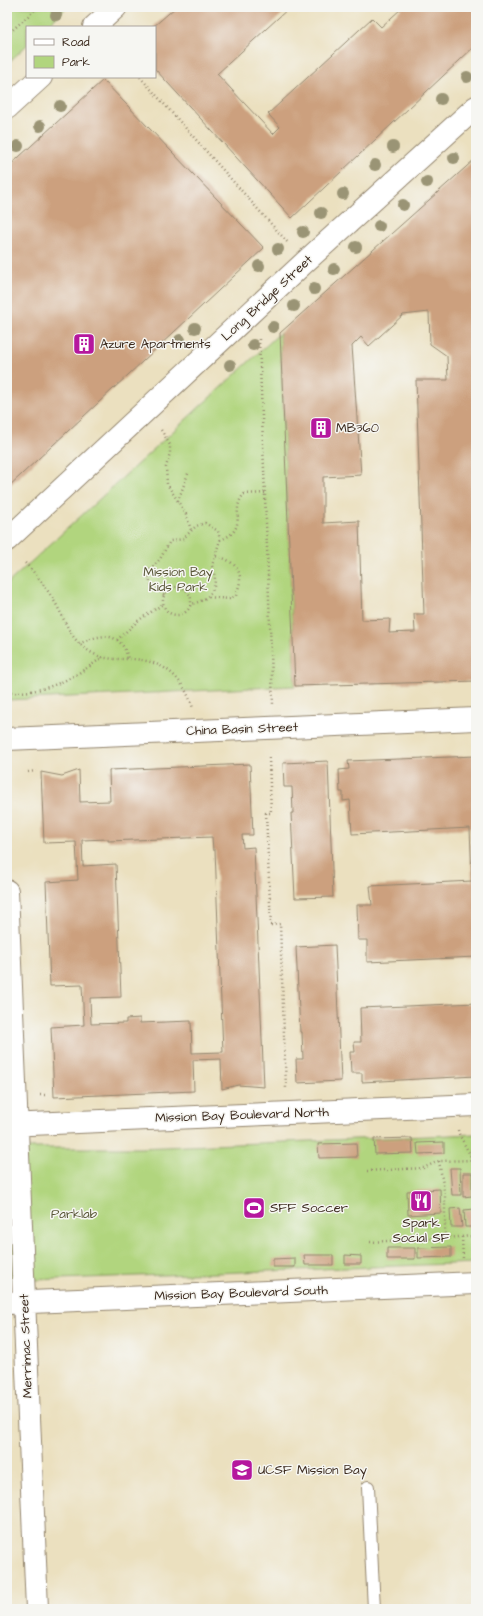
<svg xmlns="http://www.w3.org/2000/svg" width="483" height="1616" font-family="'Architects Daughter',sans-serif">
<rect width="100%" height="100%" fill="#f6f6f2"/>
<filter id="ink" filterUnits="userSpaceOnUse"><feTurbulence type="fractalNoise" baseFrequency=".025" numOctaves="2"/><feDisplacementMap in="SourceGraphic" scale="8" xChannelSelector="R" yChannelSelector="G"/><feConvolveMatrix kernelMatrix="1 2 1 2 8 2 1 2 1" color-interpolation-filters="sRGB"/></filter>
<filter id="wash" filterUnits="userSpaceOnUse"><feTurbulence type="fractalNoise" baseFrequency=".012" numOctaves="4" result="noise"/><feDisplacementMap in="SourceGraphic" scale="16" xChannelSelector="R" yChannelSelector="G"/><feGaussianBlur stdDeviation="0.9" result="paint"/><feColorMatrix in="noise" values="0 0 0 0 0 0 0 0 0 0 0 0 0 0 0 0 0 1.4 0 .05"/><feComposite in="paint" operator="in"/></filter>
<g filter="url(#wash)">
<rect width="100%" height="100%" fill="#ebe0bf"/>
<!-- green -->
<path fill="#b1d57e" stroke="#76804e" d="M7 7H67L46 27H27V45L7 64Z
M280 333 295 686 7 700V584Z
M476 1134V1263L7 1281V1148H140Z"/>
<g id="blocks">
<!-- building -->
<path fill="#cca07e" fill-rule="evenodd" d="M176 7H290L217 74 273 134 280 127 268 114 372 18 381 27 401 9 400 7H476V45L292 218 155 69V27H153Z
M103 80 264 248 7 488V168Z
M475 159H476V681L295 686 280 333ZM429 312 430 344 447 356 448 380H416L424 614H414L415 632 389 633 390 619 362 620 359 521 323 523V477L361 475 352 346 361 337 369 346 403 315Z
M476 756V957L367 962V940H358L357 905H372L370 886 472 881 470 828 352 834 350 800 343 801V792H340L339 770 349 769 348 761Z
M328 761 333 897 295 898 291 813H293L292 787H284L283 763Z
M250 764 253 835H242L243 848 254 847 264 1087 238 1085 222 1089 221 1059 193 1060 194 1091 54 1097 51 1027 84 1025 82 985 50 986 46 882 78 880 76 842 44 843 41 772 62 776 79 770 80 802 110 801 109 770ZM212 837 213 850H215L223 1052 192 1053 191 1021 140 1023V1018L126 1019V1023L91 1024 90 998 121 997 116 864 83 866 82 840 108 839V841Z
M335 945 341 1081 297 1083 296 1059H303L302 1032H300L296 947Z
M476 1003V1076L362 1082V1073H351L350 1052H355L354 1042H361L360 1008Z
M412 1138 413 1153 375 1154 374 1139Z
M444 1142V1153L418 1154 417 1143Z
M356 1143 357 1157 319 1158 318 1144Z
M450 1168H460L461 1195H452Z
M463 1173H472V1196L463 1197Z
M440 1189 441 1213 408 1215 407 1191Z
M460 1208 462 1227H451L450 1209Z
M475 1209V1227H465L464 1210Z
M451 1247V1257L418 1258V1248Z
M387 1248H415V1259H387Z
M304 1255H333V1265H305Z
M345 1255 361 1256V1264H345Z
M295 1258V1267H273V1259Z"/>
</g>
</g>
<g filter="url(#ink)">
<use href="#blocks" fill-opacity="0" stroke="#93856e" stroke-width="1"/>
<g fill="none" stroke-linecap="round" stroke-linejoin="round">
<!-- lane casing -->
<g stroke="#93856e" stroke-width="14">
<path id="lane" d="M368 1487 374 1609"/>
</g>
<!-- street casing -->
<g stroke="#93856e" stroke-width="24">
<path id="street" d="M7 540 305 262 476 107
M7 739 476 719
M7 891 37 1609
M7 1125 476 1105
M7 1303 476 1283"/>
</g>
<!-- secondary casing -->
<g stroke="#93856e" stroke-width="24">
<path id="secondary" d="M94 27 116 7
M7 108 41 77"/>
</g>
<!-- path -->
<path stroke="#93856e" stroke-width="2.5" stroke-dasharray="1 3" stroke-linecap="butt" d="M7 35 38 7
M140 77 289 244
M259 339 273 704
M161 430 170 445V453L166 467 167 484 186 514 191 530
M178 501 189 471
M220 540C250 529 229 511 244 494L265 493
M25 563C38 576 47 589 56 604 68 626 71 642 94 654 105 660 119 659 131 659 163 660 183 677 193 708
M163 601a14 14 0 1 1 28 0a14 14 0 1 1-28 0Z
M164 595 151 584 149 579V571L160 559 170 541 183 539 196 526 205 523 218 531 220 540 212 566C220 586 211 600 191 604
M209 597 229 599 236 596C237 591 240 585 240 580 241 566 226 557 214 556
M117 640 139 620 163 604
M79 644C100 633 122 631 128 659
M7 692C46 694 72 679 103 657
M269 758 271 813H266L271 925 280 924 286 1089
M28 772 36 771
M40 1095H47
M458 1130 459 1134 476 1166
M439 1161 445 1196V1238
M367 1171 423 1168 439 1161 476 1160
M462 1237 463 1259
M370 1242 476 1236"/>
<!-- lane -->
<use href="#lane" stroke="#fff" stroke-width="12"/>
<!-- street -->
<use href="#street" stroke="#fff" stroke-width="22"/>
<!-- secondary -->
<use href="#secondary" stroke="#fff" stroke-width="22"/>
</g>
<!-- trees -->
<g fill="#9a9474">
<circle cx="56" cy="15" r="6"/>
<circle cx="467" cy="77" r="6"/>
<circle cx="441" cy="99" r="6"/>
<circle cx="60" cy="106" r="6"/>
<circle cx="40" cy="126" r="6"/>
<circle cx="18" cy="146" r="6"/>
<circle cx="393" cy="147" r="6"/>
<circle cx="454" cy="158" r="6"/>
<circle cx="375" cy="165" r="6"/>
<circle cx="427" cy="182" r="6"/>
<circle cx="343" cy="194" r="6"/>
<circle cx="403" cy="205" r="6"/>
<circle cx="321" cy="213" r="6"/>
<circle cx="379" cy="226" r="6"/>
<circle cx="303" cy="232" r="6"/>
<circle cx="356" cy="247" r="6"/>
<circle cx="278" cy="249" r="6"/>
<circle cx="259" cy="266" r="6"/>
<circle cx="334" cy="269" r="6"/>
<circle cx="314" cy="289" r="6"/>
<circle cx="294" cy="306" r="6"/>
<circle cx="273" cy="327" r="6"/>
<circle cx="195" cy="328" r="6"/>
<circle cx="180" cy="340" r="6"/>
<circle cx="253" cy="345" r="6"/>
<circle cx="230" cy="365" r="6"/>
</g>
</g>
<!-- icons -->
<defs>
<g id="building-square" transform="scale(1.15)"><rect x="-9" y="-9" width="18" height="18" rx="4" fill="#b5179e" stroke="#f6f6f2"/><path d="M-4-6H4V6H1V3H-1V6H-4ZM-2.5-4.3h1.7v1.8h-1.7ZM.8-4.3h1.7v1.8H.8ZM-2.5-1h1.7V.8h-1.7ZM.8-1h1.7V.8H.8Z" fill="#fff"/></g>
<g id="restaurant-square" transform="scale(1.15)"><rect x="-9" y="-9" width="18" height="18" rx="4" fill="#b5179e" stroke="#f6f6f2"/><path d="M-5-6h1v4h1v-4h1v4h1v-4h1v5L-1.5 .5V6h-2V.5L-5-1ZM5-6V6H3V1.5H1.5Q1.5-4 5-6Z" fill="#fff"/></g>
<g id="stadium-square" transform="scale(1.15)"><rect x="-9" y="-9" width="18" height="18" rx="4" fill="#b5179e" stroke="#f6f6f2"/><path d="M0-5a6.5 5 0 1 0 0 10a6.5 5 0 1 0 0-10ZM-3.5-1.8h7v3.6h-7Z" fill="#fff"/></g>
<g id="university-square" transform="scale(1.15)"><rect x="-9" y="-9" width="18" height="18" rx="4" fill="#b5179e" stroke="#f6f6f2"/><path d="M0-5L7-2L0 1L-7-2ZM-4 1L0 2.5L4 1V4Q0 6-4 4Z" fill="#fff"/></g>
</defs>
<g fill-rule="evenodd">
<use href="#building-square" x="84" y="344"/>
<use href="#building-square" x="321" y="428"/>
<use href="#restaurant-square" x="421" y="1201"/>
<use href="#stadium-square" x="254" y="1208"/>
<use href="#university-square" x="242" y="1470"/>
</g>
<g text-anchor="middle" dominant-baseline="central" stroke-width="3" stroke-linejoin="round" paint-order="stroke">
<!-- street labels -->
<g font-size="13" fill="#3b2a1e" stroke="#f6f6f2">
<text transform="translate(267 298) rotate(-43)">Long Bridge Street</text>
<text transform="translate(242 729) rotate(-2)">China Basin Street</text>
<text transform="translate(242 1115) rotate(-2)">Mission Bay Boulevard North</text>
<text transform="translate(241 1293) rotate(-2)">Mission Bay Boulevard South</text>
<text transform="translate(26 1346) rotate(-92)">Merrimac Street</text>
</g>
<!-- poi labels -->
<g font-size="13" fill="#3b2a1e" stroke="#f6f6f2" text-anchor="start">
<text x="100" y="344">Azure Apartments</text>
<text x="336" y="428">MB360</text>
<text x="270" y="1208">SFF Soccer</text>
<text x="421" y="1223" text-anchor="middle">Spark<tspan x="421" dy="15">Social SF</tspan></text>
<text x="258" y="1470">UCSF Mission Bay</text>
</g>
<!-- park labels -->
<g font-size="13" fill="#585536" stroke="#f6f6f2">
<text x="178" y="572">Mission Bay<tspan x="178" dy="15">Kids Park</tspan></text>
<text x="74" y="1214">Parklab</text>
</g>
</g>
<!-- margin -->
<rect width="483" height="1616" fill="none" stroke="#f6f6f2" stroke-width="24"/>
<!-- legend -->
<rect x="26" y="26" width="130" height="52" fill="#f6f6f2" stroke="#aba49d"/>
<rect x="34" y="39" width="20" height="6" fill="#ffffff" stroke="#aba49d"/>
<text x="62" y="46" font-size="12" fill="#3b2a1e">Road</text>
<rect x="34" y="56" width="20" height="12" fill="#b1d57e" stroke="#aba49d"/>
<text x="62" y="66" font-size="12" fill="#3b2a1e">Park</text>
</svg>
